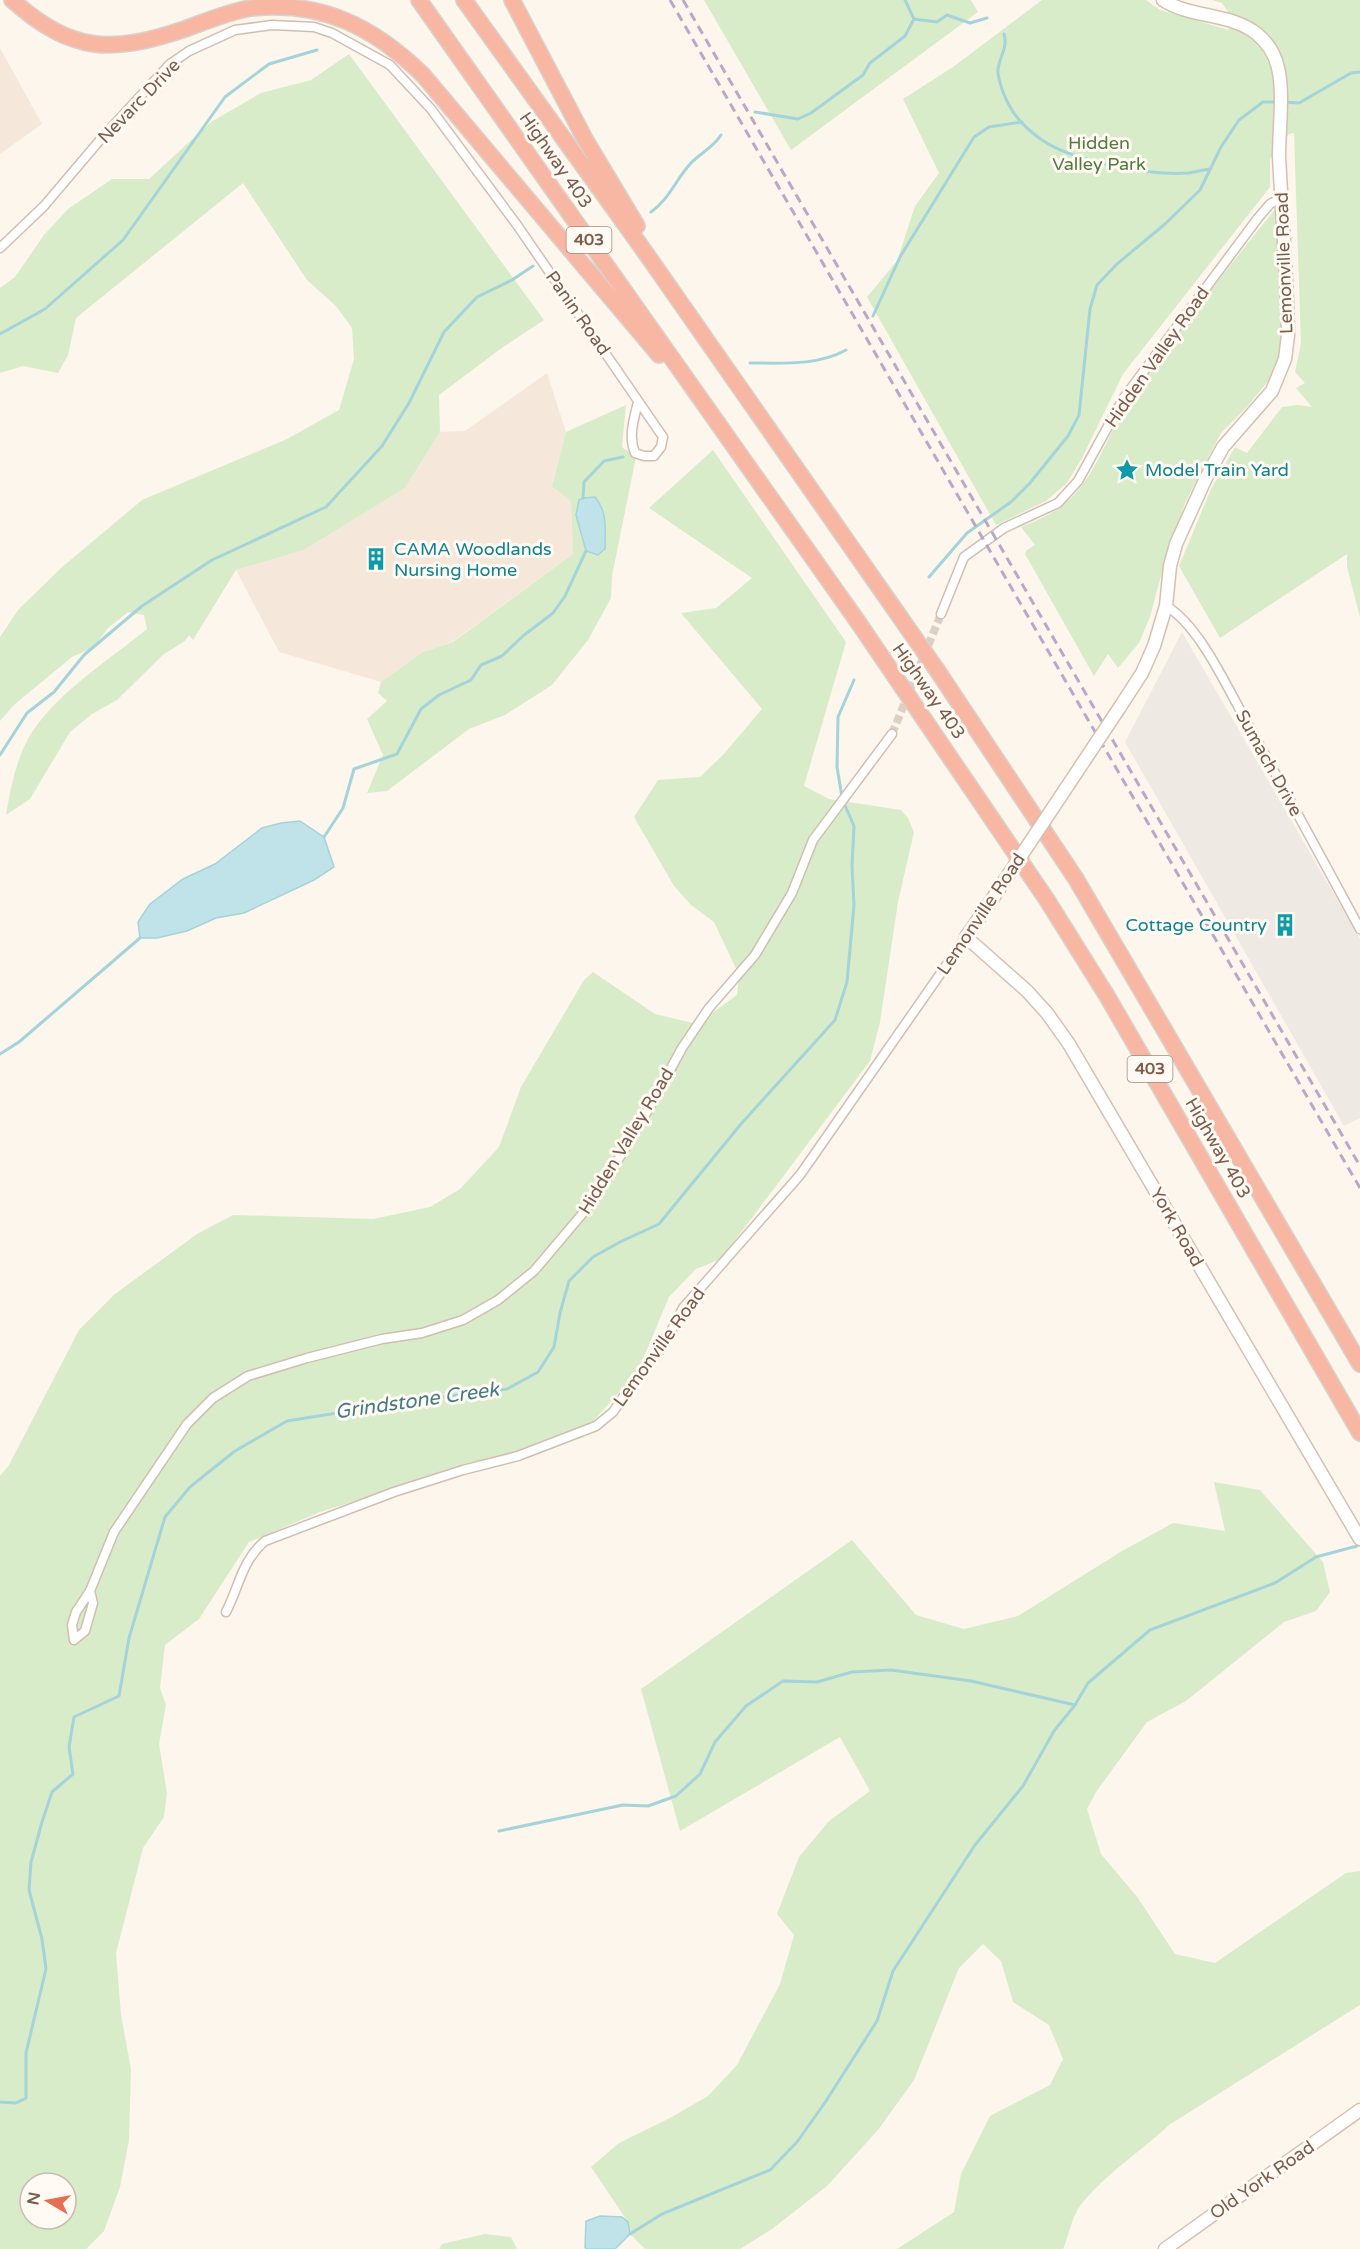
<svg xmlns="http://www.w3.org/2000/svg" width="1360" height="2249" font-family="'Varela Round',sans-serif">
<rect width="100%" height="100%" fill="#fdf6ec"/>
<!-- residential -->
<path fill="#f5e8da" d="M0 48 42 124 0 154Z
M547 373 566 432 552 485 571 500 573 554 452 642 423 652 381 682 279 652 236 570 304 550 405 488 440 432 465 431Z"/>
<!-- industrial -->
<path fill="#efe9e4" d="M1182 632 1360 939V1118L1344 1126 1125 742Z"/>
<!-- green -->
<path fill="#d8ecc9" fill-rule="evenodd" d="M704 0H971L978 12 791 150Z
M1042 0H1146L1160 10 1229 30 1231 16 1222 3 1212 0H1360V617L1347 567V554L1220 638 1179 566 1211 489 1235 447 1247 453 1282 407 1297 405 1312 407 1296 388 1305 383 1295 372 1301 343 1294 133 1289 134 1270 159V187L1123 374 1082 458 1067 483 1046 501 996 525 867 297 897 261 915 206 939 173 903 99 953 67Z
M349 54 544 320 503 347 439 395 440 432 405 488 304 550 236 570 193 640 189 635 185 641 164 654 117 700 92 714 70 732 30 799 6 815C10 792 14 769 24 747 45 700 108 661 147 629L144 615 128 612 108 628 94 647 72 657 15 704 0 721V637L18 610 61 568 142 500 287 439 339 410 354 359 352 328 336 306 307 280 243 183 76 318 68 355 58 373 23 366 0 373V288L15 277 44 235 68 209 112 179H149L211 122 261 93 311 80Z
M1276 208 1283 310 1281 356 1270 379 1246 408 1221 433 1185 503 1162 572 1150 617 1139 643 1118 668 1108 654 1094 676 1025 554 1027 550 1035 545 1021 527C1034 522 1047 516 1058 509 1097 482 1108 429 1134 392 1179 329 1228 268 1276 208Z
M626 405 622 447 636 457 612 576 611 598 588 640 552 685 505 715 469 729 387 791 367 793 383 755 367 719 387 701 378 693 381 682 423 652 453 642 573 554 571 501 552 486 566 432Z
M713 450 846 642 804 786 829 799 901 810 908 818 914 832 898 902 880 1022 870 1061 721 1259 696 1269 669 1297 638 1371 588 1427 545 1447 442 1474 320 1512 249 1542 199 1619 165 1645 160 1688 166 1705 159 1744 167 1793 164 1817 143 1848 116 1953 121 2015 131 2069 129 2140 120 2187 104 2231 86 2249H0V1476L9 1465 79 1330 115 1294 197 1234 233 1215 373 1219 430 1207 460 1189 499 1147 521 1087 584 980 593 972 655 1014 697 1024 737 995 739 975 714 922 691 905 674 886 634 817 658 780 700 777 723 755 762 709 681 613 716 608 752 578 649 508ZM30 2183H66V2219H30Z
M1214 1482 1260 1490 1323 1562 1330 1592 1316 1611 1284 1622 1186 1701 1147 1722 1096 1792 1087 1809 1101 1854 1138 1898 1175 1954 1215 1963 1346 1873 1360 1871V2005L1169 2125C1139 2153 1105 2174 1080 2206 1071 2218 1069 2236 1063 2249H897L954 2212 961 2174 990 2116 1050 2085 1063 2059 1049 2025 1013 2002 1001 1961 983 1944 959 1968 914 2080 878 2130 827 2186 772 2229 740 2249H645L630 2234 628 2222 591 2167 619 2143 670 2118 708 2096 737 2065 780 1984 794 1935 777 1914 799 1857 829 1821 870 1791 840 1737 680 1831 641 1689 852 1540 916 1615 964 1629 1018 1616 1122 1551 1173 1523 1225 1531Z
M485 2234 511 2237 517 2249H439L442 2244Z"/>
<!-- water -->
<path fill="#bfe3e8" stroke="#a5d3da" stroke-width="1.5" d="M595 497C608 512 605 531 605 549L598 555 586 551 576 515 579 500 583 498Z
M300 821 324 837 334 867 314 880 244 913 216 918 187 931 157 938H140L138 922 150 904 183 879 215 864 262 828 281 823Z
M600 2216 622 2217 628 2222 630 2234 615 2249H586L585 2247 586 2221Z"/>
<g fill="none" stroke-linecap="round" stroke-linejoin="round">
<!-- stream -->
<path stroke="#a5d3da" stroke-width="3" d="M905 0 914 19
M914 19 937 22 947 15 970 23 987 18
M1004 34C1008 47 1000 56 998 69 997 77 1004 96 1008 103 1015 118 1029 131 1042 140 1072 161 1151 176 1188 173 1195 172 1203 170 1210 169
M1283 102 1299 103 1351 73 1360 72
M755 112 798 119 811 113 863 75 870 63 905 36 914 19
M651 212C670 198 675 181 690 164 700 153 713 148 721 135
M873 316 900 257 974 137 989 127 1022 122
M0 334 45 309 123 240 225 97 269 64 317 50
M750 363C782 363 817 366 846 350
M583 498 584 482 604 461 623 457
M929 577 967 533 1011 502 1030 483 1068 436 1079 415 1090 309 1097 285 1117 264 1165 224 1200 190 1221 147 1239 120 1263 102H1277
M0 755 27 713 54 692 84 655 142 606 212 560 326 507 382 446 409 403 444 332 477 297 512 280 533 266
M842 797 837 767 838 717 854 680
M324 837 343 808 354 769 397 754 421 709 439 695 471 680 481 665 502 656 523 636 553 613 565 596 586 551
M0 1054 19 1042 140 938
M499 1831 623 1805 648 1806 676 1796 700 1774 715 1742 746 1706 783 1681 817 1682 852 1672 891 1670 971 1681 1075 1705
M0 2102 16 2103 26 2098V2053L46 1969 42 1939 29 1890 31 1862 42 1822 52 1792 73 1774 69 1747 74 1717 119 1696 129 1638 165 1517 190 1487 235 1451 287 1421 419 1400 507 1389 538 1372 554 1347 560 1313 569 1281 593 1257 620 1242 659 1224 741 1124 835 1020 847 982 854 905 852 866 854 826 844 803
M630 2234 662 2214 770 2170 797 2142 826 2101 877 2021 893 1971 975 1845 1023 1786 1054 1731 1075 1705 1088 1683 1150 1630 1275 1583 1316 1557 1357 1546"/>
<!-- street-tunnel -->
<path stroke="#dcd0c4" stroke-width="8" stroke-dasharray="8 4" stroke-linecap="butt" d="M892 734 941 614"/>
<!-- street casing -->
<g stroke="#d1beb0" stroke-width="11">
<path id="street" d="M0 248 44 206 100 140 170 64 189 51 235 30 272 25 314 27 332 33 390 65 431 109 517 225 663 437 661 447 654 456H644L635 453C628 436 634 419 638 402
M1166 606C1199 625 1227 687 1246 721 1285 790 1322 859 1360 929
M941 614 964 557 1004 528 1058 503 1078 481 1123 399 1258 218 1270 204 1281 198
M90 1591 93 1603 85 1631 74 1640 72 1625 76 1612 90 1591 114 1532 187 1424 213 1398 248 1376 307 1358 382 1339 422 1333 463 1320 498 1300 534 1271 594 1200 651 1105 682 1048 709 1008 755 955 792 893 813 840 892 734
M226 1612C239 1587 242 1560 265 1541L394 1492 463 1470 518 1456 596 1426 613 1412 632 1384 663 1347 683 1308 800 1175 966 937"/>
</g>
<!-- secondary casing -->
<g stroke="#d6c0b0" stroke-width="15">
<path id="secondary" d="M1120 707 1142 673 1154 646 1166 606 1170 566 1176 544 1206 478 1223 447 1272 391 1285 359 1288 335C1287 275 1282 215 1279 156 1279 131 1284 91 1278 68 1275 54 1268 43 1257 34 1232 13 1190 18 1163 0
M989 904 966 937 1027 991 1047 1013 1069 1044 1360 1539
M1165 2249 1360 2110"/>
</g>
<!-- highway casing -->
<g stroke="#dad1cd" stroke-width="18">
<path id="highway" d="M12 0C72 53 111 54 185 29 207 21 228 12 251 8 321 0 374 27 423 75L659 355
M419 0 858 622 1047 900 1107 996 1360 1433
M464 0 645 252 937 670 1076 879 1360 1364
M512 0 586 141 637 226"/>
</g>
<!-- street -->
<use href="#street" stroke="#fff" stroke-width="8"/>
<!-- secondary -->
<use href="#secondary" stroke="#fff" stroke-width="12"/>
<!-- highway -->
<use href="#highway" stroke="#f7b7a3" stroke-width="15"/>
<!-- rail -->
<path stroke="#b9a8c9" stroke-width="3" stroke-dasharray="9 6" stroke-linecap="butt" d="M670 0 1360 1188
M683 0 1360 1166"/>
<!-- secondary-bridge casing -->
<g stroke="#d6c0b0" stroke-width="15" stroke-linecap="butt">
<path id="secondary-bridge" d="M989 904 1120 707"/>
</g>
<!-- secondary-bridge -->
<use href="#secondary-bridge" stroke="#fff" stroke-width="12"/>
</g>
<!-- icons -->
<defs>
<g id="sight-bare" transform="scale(1.8)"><path d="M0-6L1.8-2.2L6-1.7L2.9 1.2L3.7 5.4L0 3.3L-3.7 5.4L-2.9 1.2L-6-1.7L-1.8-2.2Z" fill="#0f9aa8" stroke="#fffaf3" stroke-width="2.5" paint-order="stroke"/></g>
<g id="building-bare" transform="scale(1.8)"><path d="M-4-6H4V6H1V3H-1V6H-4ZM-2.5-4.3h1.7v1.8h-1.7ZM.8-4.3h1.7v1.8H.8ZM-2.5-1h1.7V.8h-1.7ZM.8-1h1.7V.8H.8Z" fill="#0f9aa8" stroke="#fffaf3" stroke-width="2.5" paint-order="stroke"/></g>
</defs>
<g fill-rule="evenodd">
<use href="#sight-bare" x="1127" y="470"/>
<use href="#building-bare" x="376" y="559"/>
<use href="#building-bare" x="1285" y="925"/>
</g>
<g text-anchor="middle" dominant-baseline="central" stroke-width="6" stroke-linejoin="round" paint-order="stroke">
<!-- shield labels -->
<g fill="#fffaf3" stroke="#a28b7f" stroke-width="1.5">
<rect x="566.5" y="227" width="45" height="26" rx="4.5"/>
<rect x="1127.5" y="1056" width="45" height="26" rx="4.5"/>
</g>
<g font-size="16" font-weight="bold" fill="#7a5c4d">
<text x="589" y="240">403</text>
<text x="1150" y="1069">403</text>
</g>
<!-- street labels -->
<g font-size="18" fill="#7a5c4d" stroke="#fffaf3">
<text transform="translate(139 101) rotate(-46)">Nevarc Drive</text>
<text transform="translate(556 160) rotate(55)">Highway 403</text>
<text transform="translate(1284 263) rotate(-92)">Lemonville Road</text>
<text transform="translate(578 313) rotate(55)">Panin Road</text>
<text transform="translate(1157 357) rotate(-55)">Hidden Valley Road</text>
<text transform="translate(929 691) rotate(55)">Highway 403</text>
<text transform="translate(1269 763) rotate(61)">Sumach Drive</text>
<text transform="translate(981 914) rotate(-56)">Lemonville Road</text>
<text transform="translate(626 1141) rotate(-59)">Hidden Valley Road</text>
<text transform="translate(1218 1148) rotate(60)">Highway 403</text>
<text transform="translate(1177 1227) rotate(60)">York Road</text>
<text transform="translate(659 1347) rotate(-54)">Lemonville Road</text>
<text transform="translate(1262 2180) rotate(-35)">Old York Road</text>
</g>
<!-- park labels -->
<g font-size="18" fill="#537a41" stroke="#fffaf3">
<text x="1099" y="143">Hidden<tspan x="1099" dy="21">Valley Park</tspan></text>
</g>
<!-- culture labels -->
<g font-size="18" fill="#0d838f" stroke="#fffaf3" text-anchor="start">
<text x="1145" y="470">Model Train Yard</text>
<text x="394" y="549">CAMA Woodlands<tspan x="394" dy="21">Nursing Home</tspan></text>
<text x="1267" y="925" text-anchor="end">Cottage Country</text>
</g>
<!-- water labels -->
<g font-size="20" font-style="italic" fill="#437c86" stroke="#fffaf3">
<text transform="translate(417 1401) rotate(-8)">Grindstone Creek</text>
</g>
</g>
<!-- north arrow -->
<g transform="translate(48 2201) rotate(280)"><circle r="28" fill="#fffaf3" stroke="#cabbb1" stroke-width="1.5"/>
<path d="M0-4.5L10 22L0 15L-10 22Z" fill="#e76f51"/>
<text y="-9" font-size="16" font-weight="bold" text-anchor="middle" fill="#7a5c4d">N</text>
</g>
</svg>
